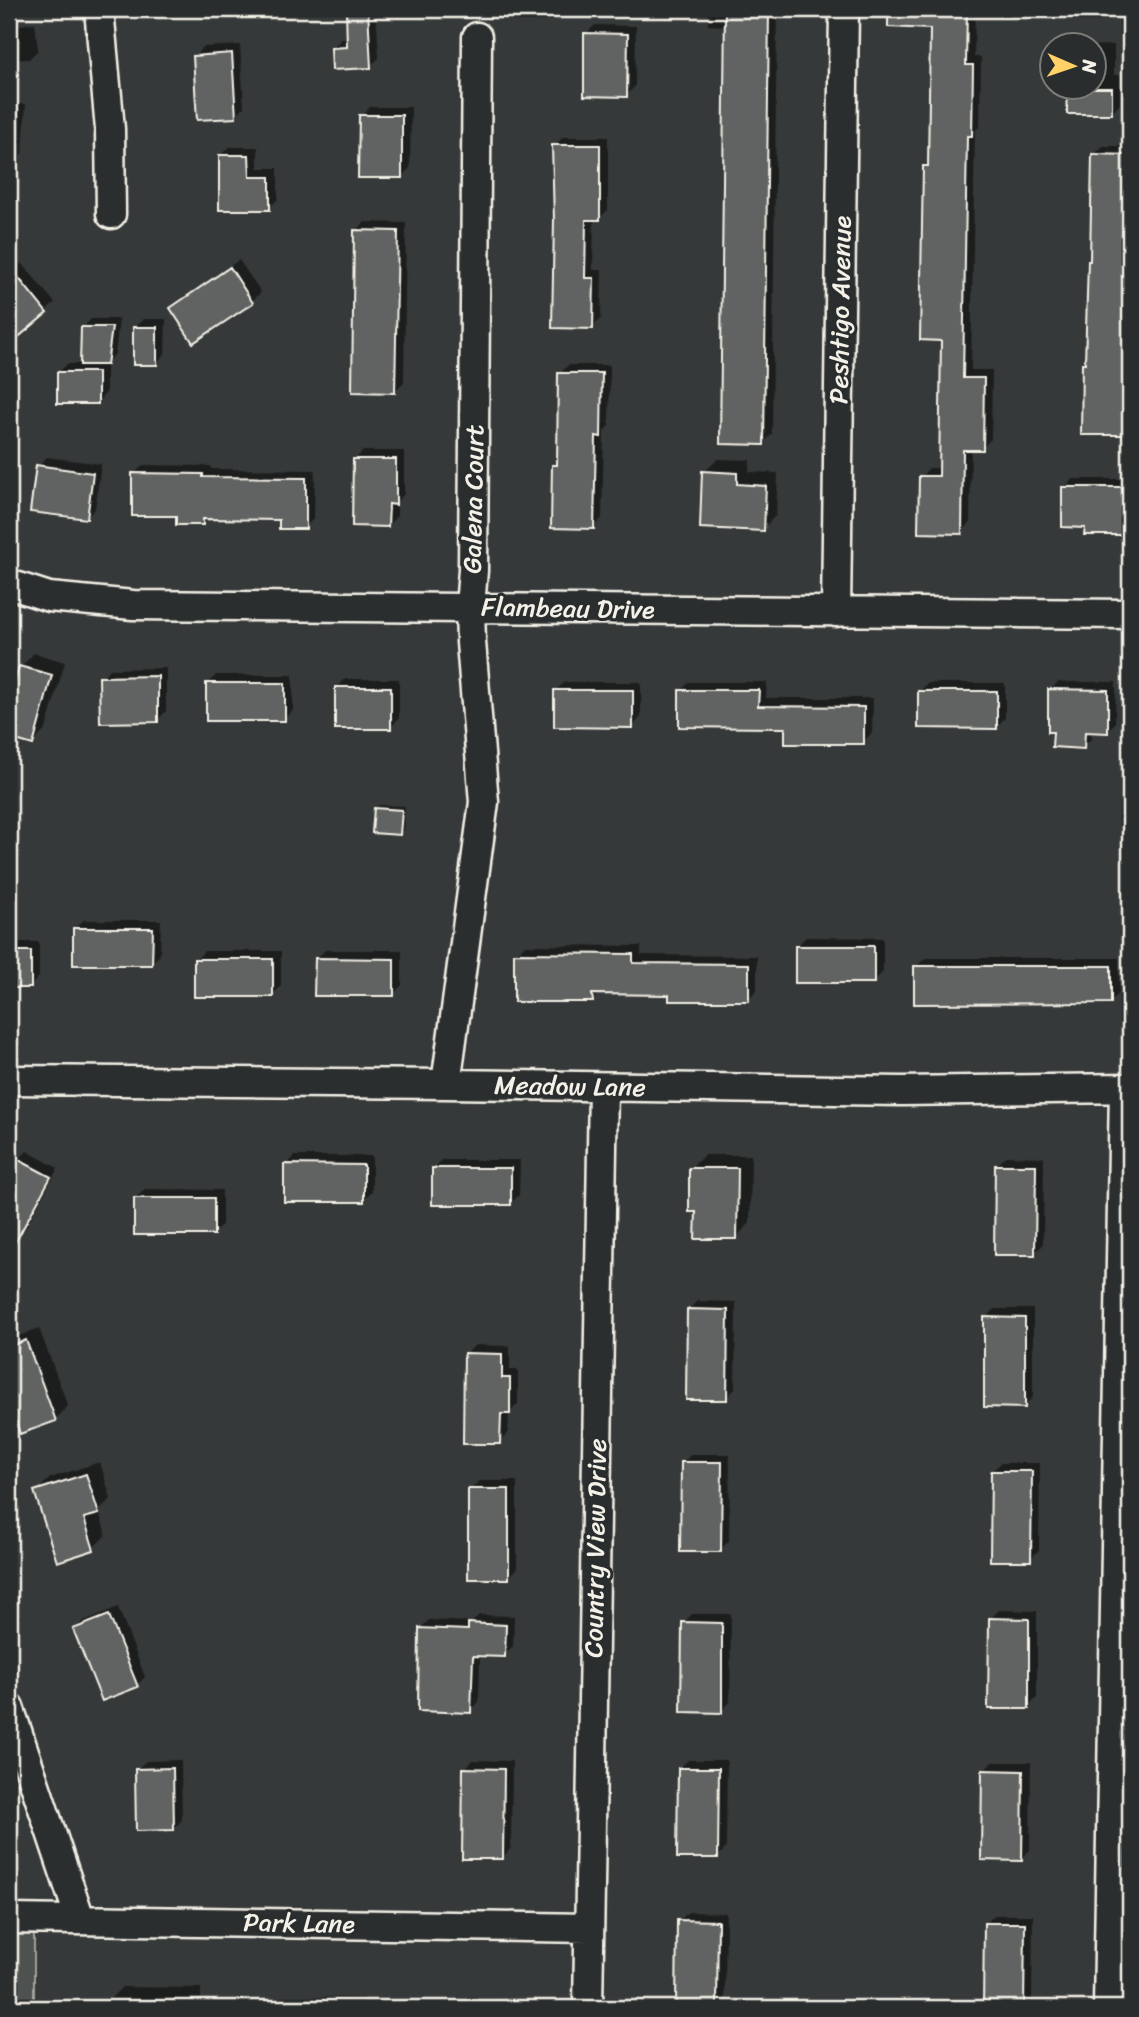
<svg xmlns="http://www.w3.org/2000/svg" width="1139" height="2017" font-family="Sriracha,sans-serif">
<rect width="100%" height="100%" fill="#363939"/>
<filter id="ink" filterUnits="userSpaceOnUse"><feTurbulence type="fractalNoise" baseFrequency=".0143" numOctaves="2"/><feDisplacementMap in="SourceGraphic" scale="14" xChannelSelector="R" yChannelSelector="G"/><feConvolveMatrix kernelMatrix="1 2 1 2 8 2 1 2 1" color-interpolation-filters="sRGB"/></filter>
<g filter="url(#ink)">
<!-- green -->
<path fill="#4e514f" stroke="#a1a19c" stroke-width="2" d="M9 1934H34V2008H9Z"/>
<!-- shadow -->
<path fill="#0007" d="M9 9H17L19 25 35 23 38 50 29 59 9 60Z
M184 9H222L218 13H184Z
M348 9H376L379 58 370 66 333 48 341 39H349Z
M708 9H777L772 434 763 443 727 26 708 25Z
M925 9H975L974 57H981L980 126 975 131 971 370H992L991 439 982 448H971L970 523 961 532 921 477 929 468H941L943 339 924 166 929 161 932 27H925Z
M595 25 636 26 635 86 627 95 586 34Z
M240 45 244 107 235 116 195 56 203 47Z
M1114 45V75H1120V104L1111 113 1068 112 1069 88H1094V46H1077Z
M9 103 26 104 23 152 15 161H9Z
M370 107H411L410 168 401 177 361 116Z
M563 137H608V210L599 218H594L593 270H602L601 318 593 327 554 146Z
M1103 146H1130V427L1124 434 1087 361 1094 155Z
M229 147H258V168H278V199L269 208 220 156Z
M365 222 406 223 404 382 395 391 356 231Z
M239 260 261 292 252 301 193 340 172 308 181 299Z
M22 263 55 303 14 338 9 332V270Z
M91 319H119L115 354 106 363V393L97 402 58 373 67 364H82L83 328Z
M143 319H166L165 354 156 363 135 328Z
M568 365H610L609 426 604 431 602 518 594 527 553 466 559 460 560 374Z
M9 414 19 421 9 438Z
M363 451H404V494L397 501V516L388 525 354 460Z
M47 457 101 464 95 509 86 518 38 466Z
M718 459 750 460 749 472 778 473 776 515 763 529 704 472Z
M143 465 211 466V469L315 470 314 518 305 527 281 518H208L202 523 178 514 134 474Z
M1073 479H1130V533H1086V526L1064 488Z
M34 653 65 662 46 729 33 743 9 736V674L18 677 21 667Z
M166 668V711L158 720 101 678 110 669Z
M216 675H293V710L284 719 207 684Z
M345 679H399V718L391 727 337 687Z
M565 682H641V717L633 726 556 690Z
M689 682H767L766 698H873L872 733 863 742 787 726 681 691Z
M1058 682H1116L1115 723 1107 731H1092L1091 739 1083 747 1055 730 1050 690Z
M928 683H1005V718L996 727 919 692Z
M379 805 405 806 404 829 400 833 375 809Z
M84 920H161L160 955 151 963 75 928Z
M806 937 883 938V972L874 981 797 946Z
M9 942H39V977L30 986H9Z
M525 945 641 946V955L757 956V990L748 999 671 993 600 992 592 1001 516 954Z
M325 950H402V985L393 994 316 959Z
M204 951H281V986L272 995 196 960Z
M925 958H1119V993L1110 1002 916 967Z
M27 1151 58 1168 25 1229 16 1238 9 1234V1178L18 1160Z
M704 1155H751L750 1223 736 1237 698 1210 691 1168Z
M295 1156H372V1191L363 1200 286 1165Z
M1006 1156 1044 1157 1043 1245 1034 1253 997 1165Z
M442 1160H520L519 1195 510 1204 433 1169Z
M145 1189 222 1190V1225L213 1233 136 1198Z
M697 1301 736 1302 735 1389 726 1398 688 1310Z
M995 1309H1033V1397L1024 1406 986 1318Z
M39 1328 68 1406 55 1420 21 1432 9 1398V1340Z
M475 1345 510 1346V1370H518V1404L509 1413 508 1434 499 1442 466 1354Z
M691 1454H730L729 1541 720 1550 683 1463Z
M100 1462 111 1499 99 1511 106 1535 93 1548 36 1492 50 1478Z
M1001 1463H1040L1039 1550 1030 1559 992 1471Z
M479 1481H517V1569L508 1578 470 1490Z
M118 1607 145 1677 137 1685 75 1629 84 1621Z
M999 1610 1037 1611V1698L1028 1707 990 1619Z
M692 1614H731L730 1702 721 1711 684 1623Z
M479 1615 514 1616 513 1646 504 1655 480 1654 479 1702 470 1711 420 1629 429 1620 472 1622Z
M181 1760 182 1820 173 1829 137 1769 146 1761Z
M473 1760 512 1761 511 1848 503 1857 465 1769Z
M688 1760H727L726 1848 717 1857 679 1769Z
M992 1762H1031L1030 1850 1021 1859 983 1771Z
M688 1912 726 1913 725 2000 718 2008H678L679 1921Z
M994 1915H1033L1032 2003 1027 2008H985L986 1924Z
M122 1987 201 1988V2008H109V2000Z
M311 1997 364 1998 363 2008H272L278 2003H305Z
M468 2000H499L498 2008H459Z"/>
<!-- building -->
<path fill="#616362" stroke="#f4f1e8" stroke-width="2" d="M346 9H368L371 68 332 70 331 48 347 47Z
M725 9H769L764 445 720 444Z
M888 9H967L966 65H973L972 136H967L963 378H984L983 450H963L962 534 918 533 919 476H939L941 341 920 340 923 166H928L930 29 888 27Z
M584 33 628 34 627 97 584 96Z
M232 53 236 118 197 120 193 56Z
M1067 88H1112V114H1067Z
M359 115H402V178H358Z
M552 145H600V220H586L585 278H594L593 329 552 328 554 220Z
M1092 154 1130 155V333H1127L1124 435H1081L1082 363H1085L1088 261H1090Z
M219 155H249L250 177H270V210H219Z
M354 230 398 231 395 393 352 392Z
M9 266 47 313 9 345Z
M230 267 253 303 193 343 170 308Z
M81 327H112L107 365H80Z
M133 327H157V365H133Z
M57 372H98V404H57Z
M558 373H602L601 437 596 436 594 529 551 528 552 465H557Z
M353 459H396V505L389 504 388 527 352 526Z
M36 465 93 473 87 519 30 512Z
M702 471 737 473V484L766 486 764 531 700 528Z
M132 473 203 474V477L306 478V529H279V520L203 519V525H176V516H132Z
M1062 487H1130V535H1084L1085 528 1062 527Z
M19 666 52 675 33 745 9 738V691L12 692Z
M158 676V722L100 723 99 677Z
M206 683H285V721H206Z
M335 687H391V729H335Z
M1048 689 1108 690V733L1085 732 1084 749 1052 747 1053 732H1048Z
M554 690H633V728L554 727Z
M679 690H759L758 706 864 707V744H785V728L679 727Z
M918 691H997V729L918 728Z
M374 808 402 810 400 835 372 833Z
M73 928H153L152 965H73Z
M795 946H874V983H795Z
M9 951H31V988H9Z
M514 953 633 954V963L749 964V1001H669V995L592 994 593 1002H514Z
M315 958 394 959V996H314Z
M194 959H273V997H194Z
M914 966H1111V1003L914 1004Z
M17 1159 51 1177 9 1254V1174Z
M284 1164 364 1165V1202H284Z
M995 1165H1036L1035 1255H994Z
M432 1168H511V1205H432Z
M689 1168H738L737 1239H695L696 1212H689Z
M134 1198H214V1235H134Z
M687 1309 728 1310 727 1400H686Z
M984 1317 1025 1318V1408L984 1407Z
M26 1340 56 1421 20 1434 9 1403V1347Z
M464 1353 502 1354V1378H510V1414H501L500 1444H463Z
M681 1462H722L721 1552H680Z
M991 1471H1032L1031 1561H990Z
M86 1474 99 1514 84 1518 94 1550 57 1562 34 1491Z
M468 1489H509V1579H468Z
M109 1615 138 1687 102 1701 73 1629Z
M989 1618 1029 1619V1709H988Z
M682 1622 722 1623V1713L681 1712Z
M468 1623 506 1625 505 1657 473 1656 471 1713 418 1711 419 1628 468 1630Z
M173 1768 174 1830 136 1831 135 1769Z
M463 1768 504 1769 503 1859H462Z
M678 1768H719L718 1858H677Z
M982 1770 1023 1771 1022 1861 981 1860Z
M677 1920 718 1921 717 2008H676Z
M984 1923H1025L1024 2008H983Z"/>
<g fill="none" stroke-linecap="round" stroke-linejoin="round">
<!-- street casing -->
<g stroke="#f4f1e8" stroke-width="33">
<path id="street" d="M99 9 110 129 111 214
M9 584 49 597 133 605 1130 614
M836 612 844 9
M9 1080 446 1084 901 1091 1130 1088
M446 1084 484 802 471 642 470 607 473 570 477 37
M9 1707 80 1919
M9 1919 589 1928
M588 2008 603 1087
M1108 2008 1124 1088"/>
</g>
<!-- street -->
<use href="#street" stroke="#2a2d2e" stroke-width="28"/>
</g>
</g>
<g text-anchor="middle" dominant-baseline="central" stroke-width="6" stroke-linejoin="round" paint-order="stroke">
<!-- street labels -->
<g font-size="26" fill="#f4f1e8" stroke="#2a2d2e">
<text transform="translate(840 310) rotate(-89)">Peshtigo Avenue</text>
<text transform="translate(473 499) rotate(-89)">Galena Court</text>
<text transform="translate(568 608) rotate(1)">Flambeau Drive</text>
<text transform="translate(570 1086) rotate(1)">Meadow Lane</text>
<text transform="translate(595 1548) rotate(-89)">Country View Drive</text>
<text transform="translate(299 1923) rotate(1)">Park Lane</text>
</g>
</g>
<!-- margin -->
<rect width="1139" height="2017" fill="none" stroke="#2a2d2e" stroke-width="35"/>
<rect x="18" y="18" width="1104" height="1982" fill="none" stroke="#f4f1e8" stroke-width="2.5" filter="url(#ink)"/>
<!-- north arrow -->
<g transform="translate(1073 66) rotate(92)"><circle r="33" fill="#2a2d2e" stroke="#7b7b78" stroke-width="2"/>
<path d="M0-5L12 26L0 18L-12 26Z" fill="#ffd166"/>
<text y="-10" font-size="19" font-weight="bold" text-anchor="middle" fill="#f4f1e8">N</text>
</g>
</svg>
